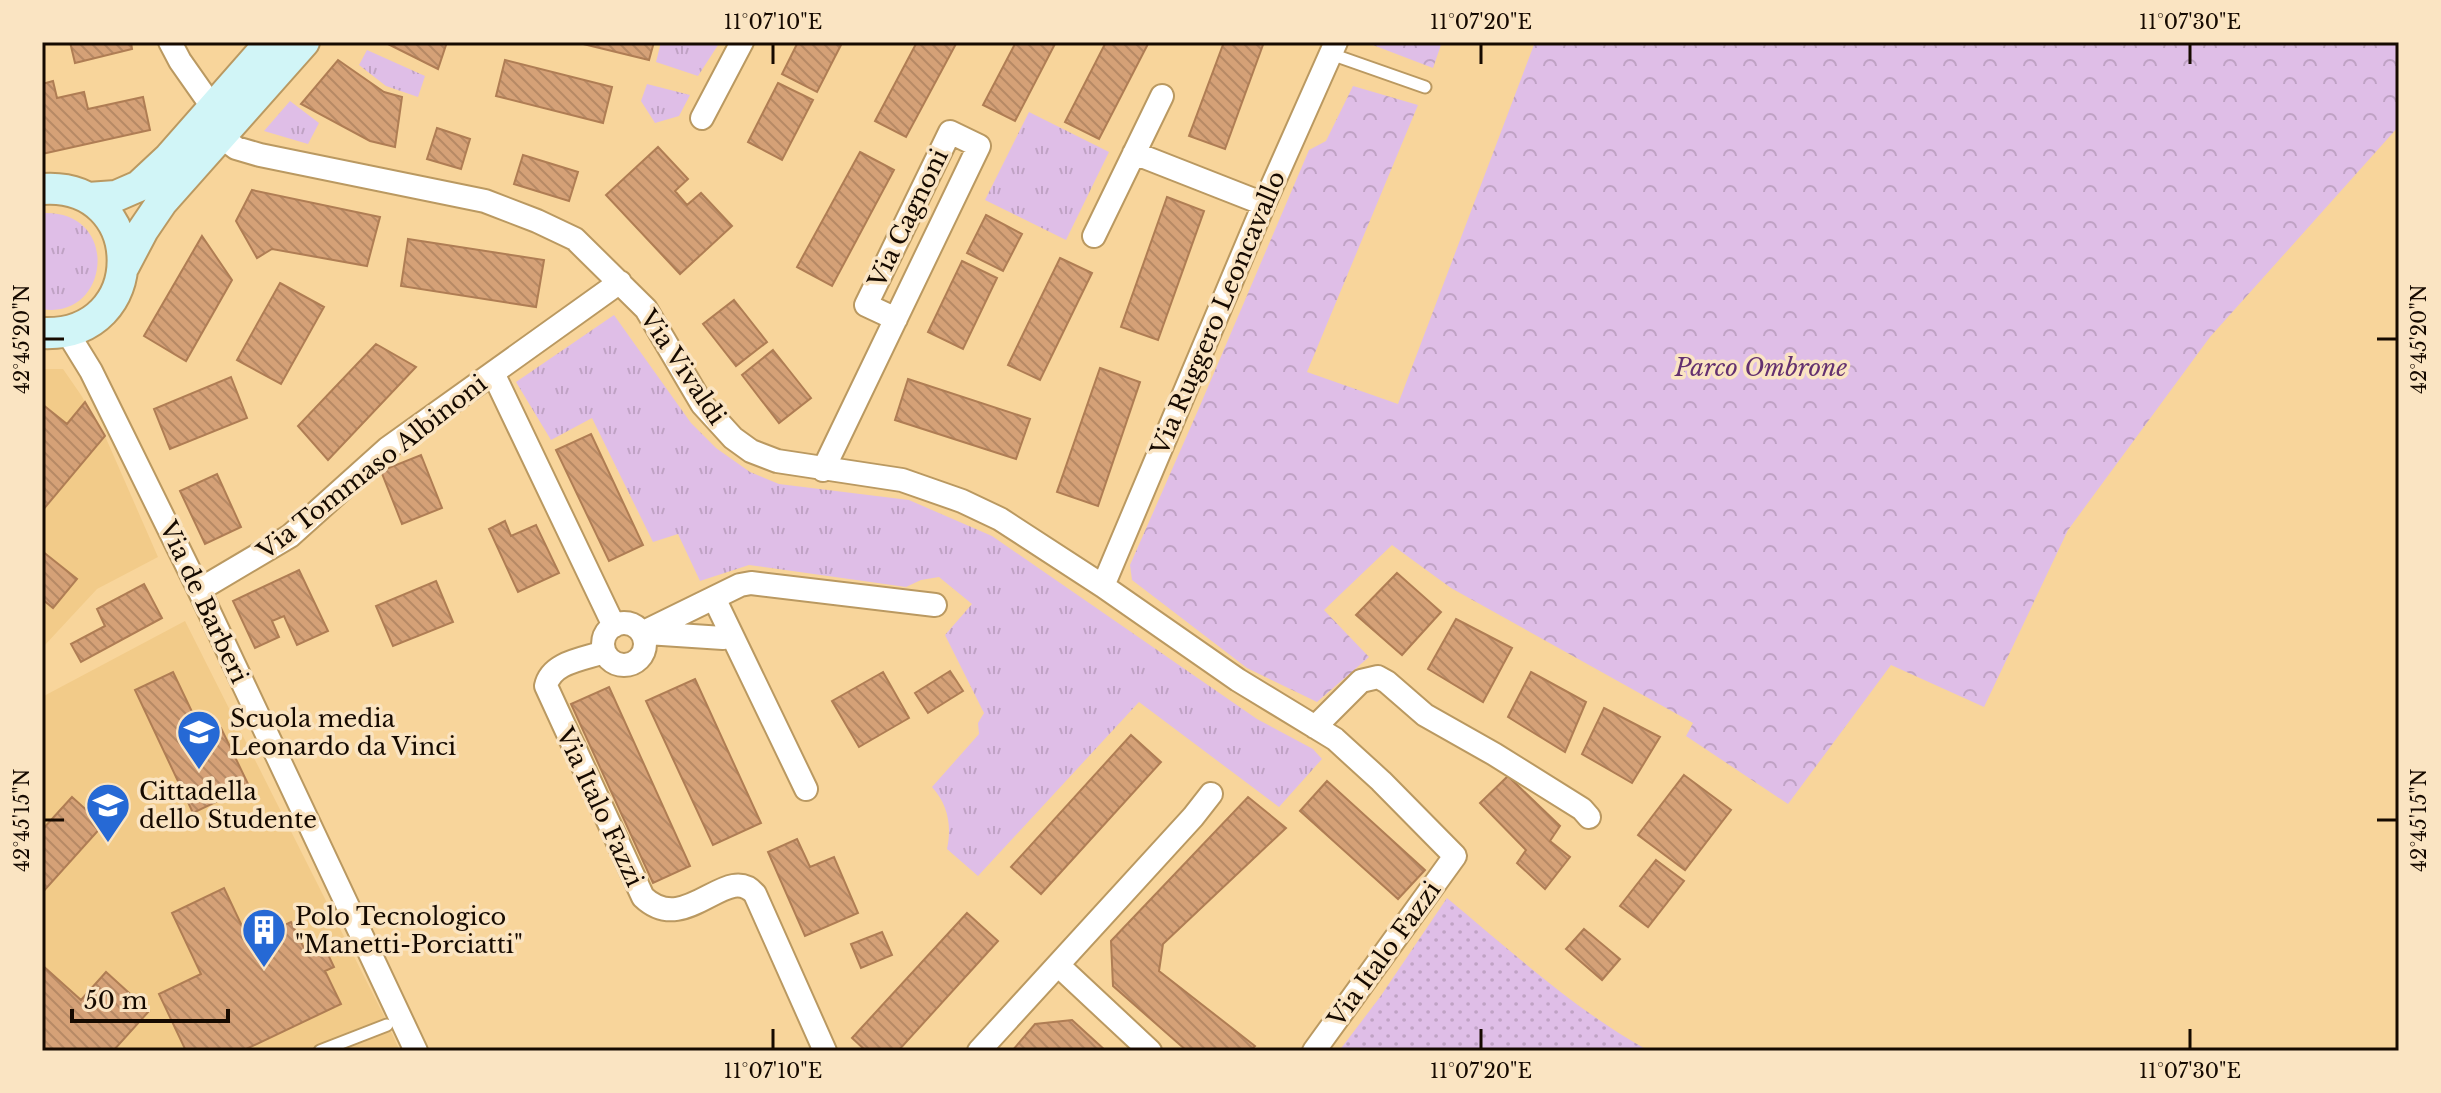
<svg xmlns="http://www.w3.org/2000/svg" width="2441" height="1093" font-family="'Libre Baskerville',serif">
<defs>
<pattern id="grass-tufts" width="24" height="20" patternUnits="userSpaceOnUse" patternTransform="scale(2)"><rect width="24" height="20" fill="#dfbee7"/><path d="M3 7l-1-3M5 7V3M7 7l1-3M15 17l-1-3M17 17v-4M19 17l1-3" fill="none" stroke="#bfa2c4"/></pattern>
<pattern id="park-crowns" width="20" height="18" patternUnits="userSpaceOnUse" patternTransform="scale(2)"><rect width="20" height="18" fill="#dfbee7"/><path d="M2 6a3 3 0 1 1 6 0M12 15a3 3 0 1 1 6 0" fill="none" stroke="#bfa2c4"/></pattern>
<pattern id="garden-dots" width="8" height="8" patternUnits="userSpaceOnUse" patternTransform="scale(2)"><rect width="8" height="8" fill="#dfbee7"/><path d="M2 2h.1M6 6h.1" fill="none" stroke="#bfa2c4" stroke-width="1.8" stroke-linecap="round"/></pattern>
<pattern id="building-back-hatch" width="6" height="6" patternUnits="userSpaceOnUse" patternTransform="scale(2)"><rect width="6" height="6" fill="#d5a177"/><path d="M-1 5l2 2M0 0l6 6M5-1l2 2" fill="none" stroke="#b68965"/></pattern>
</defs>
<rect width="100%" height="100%" fill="#f8d59b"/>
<!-- built -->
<path fill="#f2cb89" d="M42 369H63L81 395 105 436 158 557 97 589 44 646 42 644Z
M185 621 383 1014 400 1051H42V697Z"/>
<!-- grass -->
<path fill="url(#grass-tufts)" d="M661 42H720L698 76 656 62Z
M367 50 425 76 418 97 386 86 359 65Z
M647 84 690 95 679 116 655 123 641 101Z
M290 101 319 123 308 144 264 131Z
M1029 112 1109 152 1066 240 985 200Z
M42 213C122 209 110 321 42 309Z
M614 315 691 423 716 448 750 472 779 484 909 500 992 536 1257 719 1313 749 1322 759 1279 807 1139 702 978 876 947 849C952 825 948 805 932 787L979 734 978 723 984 713 945 635 972 604 939 577 921 580 906 587 749 565 700 581 678 534 653 542 592 418 551 440 516 382Z"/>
<!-- park -->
<path fill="url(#park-crowns)" d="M1365 42H1442L1433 68Z
M1535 42H2399V126L2210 337 2068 530 1984 707 1891 665 1788 804 1686 736 1693 723 1451 588 1392 545 1324 610 1369 657 1317 702 1247 668 1132 580 1130 565 1199 408 1309 150 1326 141 1353 86 1418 105 1307 372 1398 404Z"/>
<!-- garden -->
<path fill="url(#garden-dots)" d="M1447 898C1512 952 1575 1010 1649 1051H1339L1380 997Z"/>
<!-- building -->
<path fill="url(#building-back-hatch)" stroke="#af7d54" stroke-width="2" d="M70 42H131L132 49 75 63Z
M384 42H447L438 69Z
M575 42H654L649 60Z
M798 42H834L841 45 817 92 782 74Z
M917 42H957L906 137 875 121Z
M1016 42H1056L1015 121 983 105Z
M1106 42H1149L1099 139 1065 122Z
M1224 42H1264L1225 149 1189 136Z
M338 60 384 92 402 97 395 147 370 141 301 104Z
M505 60 612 87 603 123 496 96Z
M53 81 57 98 84 92 88 109 143 97 150 130 42 154V84Z
M778 83 813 100 782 160 748 142Z
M437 128 470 139 461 169 427 159Z
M658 147 688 179 675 191 687 205 701 193 732 226 680 274 606 195Z
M860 152 894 170 832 286 797 267Z
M523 155 578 172 569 201 514 184Z
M252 190 380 217 367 266 272 249 257 258 236 221Z
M1167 197 1204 211 1158 340 1121 327Z
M986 215 1022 234 1003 271 967 253Z
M202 236 232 280 186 361 144 336Z
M408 239 544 260 536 307 401 286Z
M1060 258 1092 273 1040 380 1008 365Z
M962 261 997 278 963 349 928 332Z
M280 283 324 307 281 384 237 360Z
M734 300 767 342 736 366 703 324Z
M376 344 416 367 328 460 298 426Z
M773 350 811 398 779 423 742 375Z
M1100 368 1140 382 1098 506 1057 492Z
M231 377 247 418 170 449 154 409Z
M908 379 1030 419 1016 459 895 420Z
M85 402 105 436 42 511V404L67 424Z
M591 434 643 545 609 561 556 450Z
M421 455 442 508 402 524 381 471Z
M217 474 241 527 205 544 180 491Z
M505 521 511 536 536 525 559 573 518 592 489 529Z
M42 551 77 579 53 608 42 599Z
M299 570 328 631 297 645 284 616 272 621 279 637 255 648 233 601Z
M1397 573 1441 612 1402 655 1356 615Z
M436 581 453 622 393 646 376 606Z
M144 584 162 618 81 662 71 644 105 626 97 609Z
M1456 619 1512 648 1483 702 1428 669Z
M950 671 963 691 928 713 915 693Z
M173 672 204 737 221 728 249 786 193 813 135 690Z
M883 672 909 718 859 747 832 701Z
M1531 672 1586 702 1565 752 1508 717Z
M695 679 761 823 713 845 646 701Z
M609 687 690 866 653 883 571 704Z
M1604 708 1660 737 1632 783 1582 754Z
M1131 735 1161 762 1041 894 1011 867Z
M1684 775 1731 810 1685 870 1638 835Z
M1508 776 1560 826 1550 841 1570 857 1545 889 1517 863 1526 850 1480 803Z
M1327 781 1425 870 1398 899 1300 811Z
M72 797 103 825 42 893V830Z
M1248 797 1286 828 1163 944 1159 971 1255 1046 1250 1051H1187L1113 986 1111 941Z
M797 839 810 867 834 857 858 913 805 936 768 852Z
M1656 860 1684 881 1648 927 1620 906Z
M224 888 249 941 291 922 307 954 324 946 334 967 325 971 341 1004 242 1051H186L159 994 201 974 172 913Z
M967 913 998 941 898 1051H866L852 1038Z
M1584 929 1620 959 1602 980 1566 949Z
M882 932 892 955 861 968 851 944Z
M42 965 81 1000 106 972 149 1011 113 1051H42Z
M1072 1020 1106 1051H1012L1035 1024Z"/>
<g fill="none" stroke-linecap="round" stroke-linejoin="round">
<!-- lane casing -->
<g stroke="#ba9961" stroke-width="15">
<path id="lane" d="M1331 54 1425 87
M320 1051 387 1025"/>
</g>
<!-- street casing -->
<g stroke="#ba9961" stroke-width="26">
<path id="street" d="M170 42 180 61 213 108
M702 118 742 42
M220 136 236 148 260 155 485 201 537 221 575 239 646 309 702 404 733 438 751 451 777 461 902 480 962 501 1000 519 1103 586 1238 680 1335 739 1381 781 1455 856 1314 1051
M1134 153 1264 204
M1094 236 1162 96
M67 332 91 371 199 590 416 1051
M493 373 614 626
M823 470 979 146 950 132 866 305 896 319
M1103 586 1264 204 1336 42
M199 590 290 536 388 448 620 282
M714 598 806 789
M603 644a21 21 0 1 1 42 0a21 21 0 1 1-42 0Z
M642 633 740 585 751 583 935 605
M647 633 723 638 731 636
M604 652C584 659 551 662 546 686L643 897C686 938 727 861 755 894L825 1051
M1315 727 1361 681 1378 677 1387 682 1425 715 1494 754 1582 809 1589 817
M1059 966 1150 1051
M979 1051 1193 817 1211 794"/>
</g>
<!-- secondary casing -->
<g stroke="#ba9961" stroke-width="34">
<path id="secondary" d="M42 189C148 181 151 338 42 333
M88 198 116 196 139 186 169 158 271 42
M124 266 143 230 162 202 304 42"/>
</g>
<!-- lane -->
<use href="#lane" stroke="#fff" stroke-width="11"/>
<!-- street -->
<use href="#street" stroke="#fff" stroke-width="22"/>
<!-- secondary -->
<use href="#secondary" stroke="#d1f5f7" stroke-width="30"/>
</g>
<!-- ticks -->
<path fill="none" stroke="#160a00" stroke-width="3" d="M773 44V64M1481 44V64M2190 44V64M44 339H64M2377 339H2397M44 820H64M2377 820H2397M773 1029V1049M1481 1029V1049M2190 1029V1049"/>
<!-- icons -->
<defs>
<g id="school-pin" transform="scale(2.3)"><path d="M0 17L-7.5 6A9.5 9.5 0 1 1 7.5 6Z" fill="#2669d5" stroke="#fae4c2"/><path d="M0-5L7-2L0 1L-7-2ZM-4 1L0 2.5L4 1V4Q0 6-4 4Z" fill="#fff"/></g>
<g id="building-pin" transform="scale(2.3)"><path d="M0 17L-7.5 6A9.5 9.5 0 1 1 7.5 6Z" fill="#2669d5" stroke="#fae4c2"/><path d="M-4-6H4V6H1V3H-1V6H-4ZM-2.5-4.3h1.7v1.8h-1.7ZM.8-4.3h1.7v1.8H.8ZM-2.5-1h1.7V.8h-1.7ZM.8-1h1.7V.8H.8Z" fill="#fff"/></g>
</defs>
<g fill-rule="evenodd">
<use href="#school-pin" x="199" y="732"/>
<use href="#school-pin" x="108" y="805"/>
<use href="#building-pin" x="264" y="930"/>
</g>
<g text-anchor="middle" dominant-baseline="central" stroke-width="7" stroke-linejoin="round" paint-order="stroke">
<!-- street labels -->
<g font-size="24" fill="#160a00" stroke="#fae4c2">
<text transform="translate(908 218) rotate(-64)">Via Cagnoni</text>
<text transform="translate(1218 313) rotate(-67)">Via Ruggero Leoncavallo</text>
<text transform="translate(683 367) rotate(56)">Via Vivaldi</text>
<text transform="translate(372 467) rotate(-38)">Via Tommaso Albinoni</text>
<text transform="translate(204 602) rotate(65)">Via de Barberi</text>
<text transform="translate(600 807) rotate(65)">Via Italo Fazzi</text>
<text transform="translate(1384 954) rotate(-54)">Via Italo Fazzi</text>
</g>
<!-- park labels -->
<g font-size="24" font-style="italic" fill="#63306f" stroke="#fae4c2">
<text x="1761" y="367">Parco Ombrone</text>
</g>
<!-- poi labels -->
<g font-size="24" fill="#160a00" stroke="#fae4c2" text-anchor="start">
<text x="230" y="718">Scuola media<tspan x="230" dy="28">Leonardo da Vinci</tspan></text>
<text x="139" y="791">Cittadella<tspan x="139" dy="28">dello Studente</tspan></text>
<text x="295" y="916">Polo Tecnologico<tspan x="295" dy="28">"Manetti-Porciatti"</tspan></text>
</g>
</g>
<!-- border -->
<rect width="2441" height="1093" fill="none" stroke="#fae4c2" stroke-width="88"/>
<!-- scale -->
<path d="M72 1009v12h156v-12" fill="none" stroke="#160a00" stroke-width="4"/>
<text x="84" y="1009" font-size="24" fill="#160a00" stroke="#fae4c2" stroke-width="6" paint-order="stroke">50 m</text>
<rect x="44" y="44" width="2353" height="1005" fill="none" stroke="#160a00" stroke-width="3"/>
<g font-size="20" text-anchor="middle" fill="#160a00">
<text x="773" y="29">11°07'10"E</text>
<text x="1481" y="29">11°07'20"E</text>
<text x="2190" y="29">11°07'30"E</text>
<text transform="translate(22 339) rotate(-90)" y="7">42°45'20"N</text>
<text transform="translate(2419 339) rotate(-90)" y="7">42°45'20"N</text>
<text transform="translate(22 820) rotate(-90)" y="7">42°45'15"N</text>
<text transform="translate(2419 820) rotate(-90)" y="7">42°45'15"N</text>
<text x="773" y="1078">11°07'10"E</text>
<text x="1481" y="1078">11°07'20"E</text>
<text x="2190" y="1078">11°07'30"E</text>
</g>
</svg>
